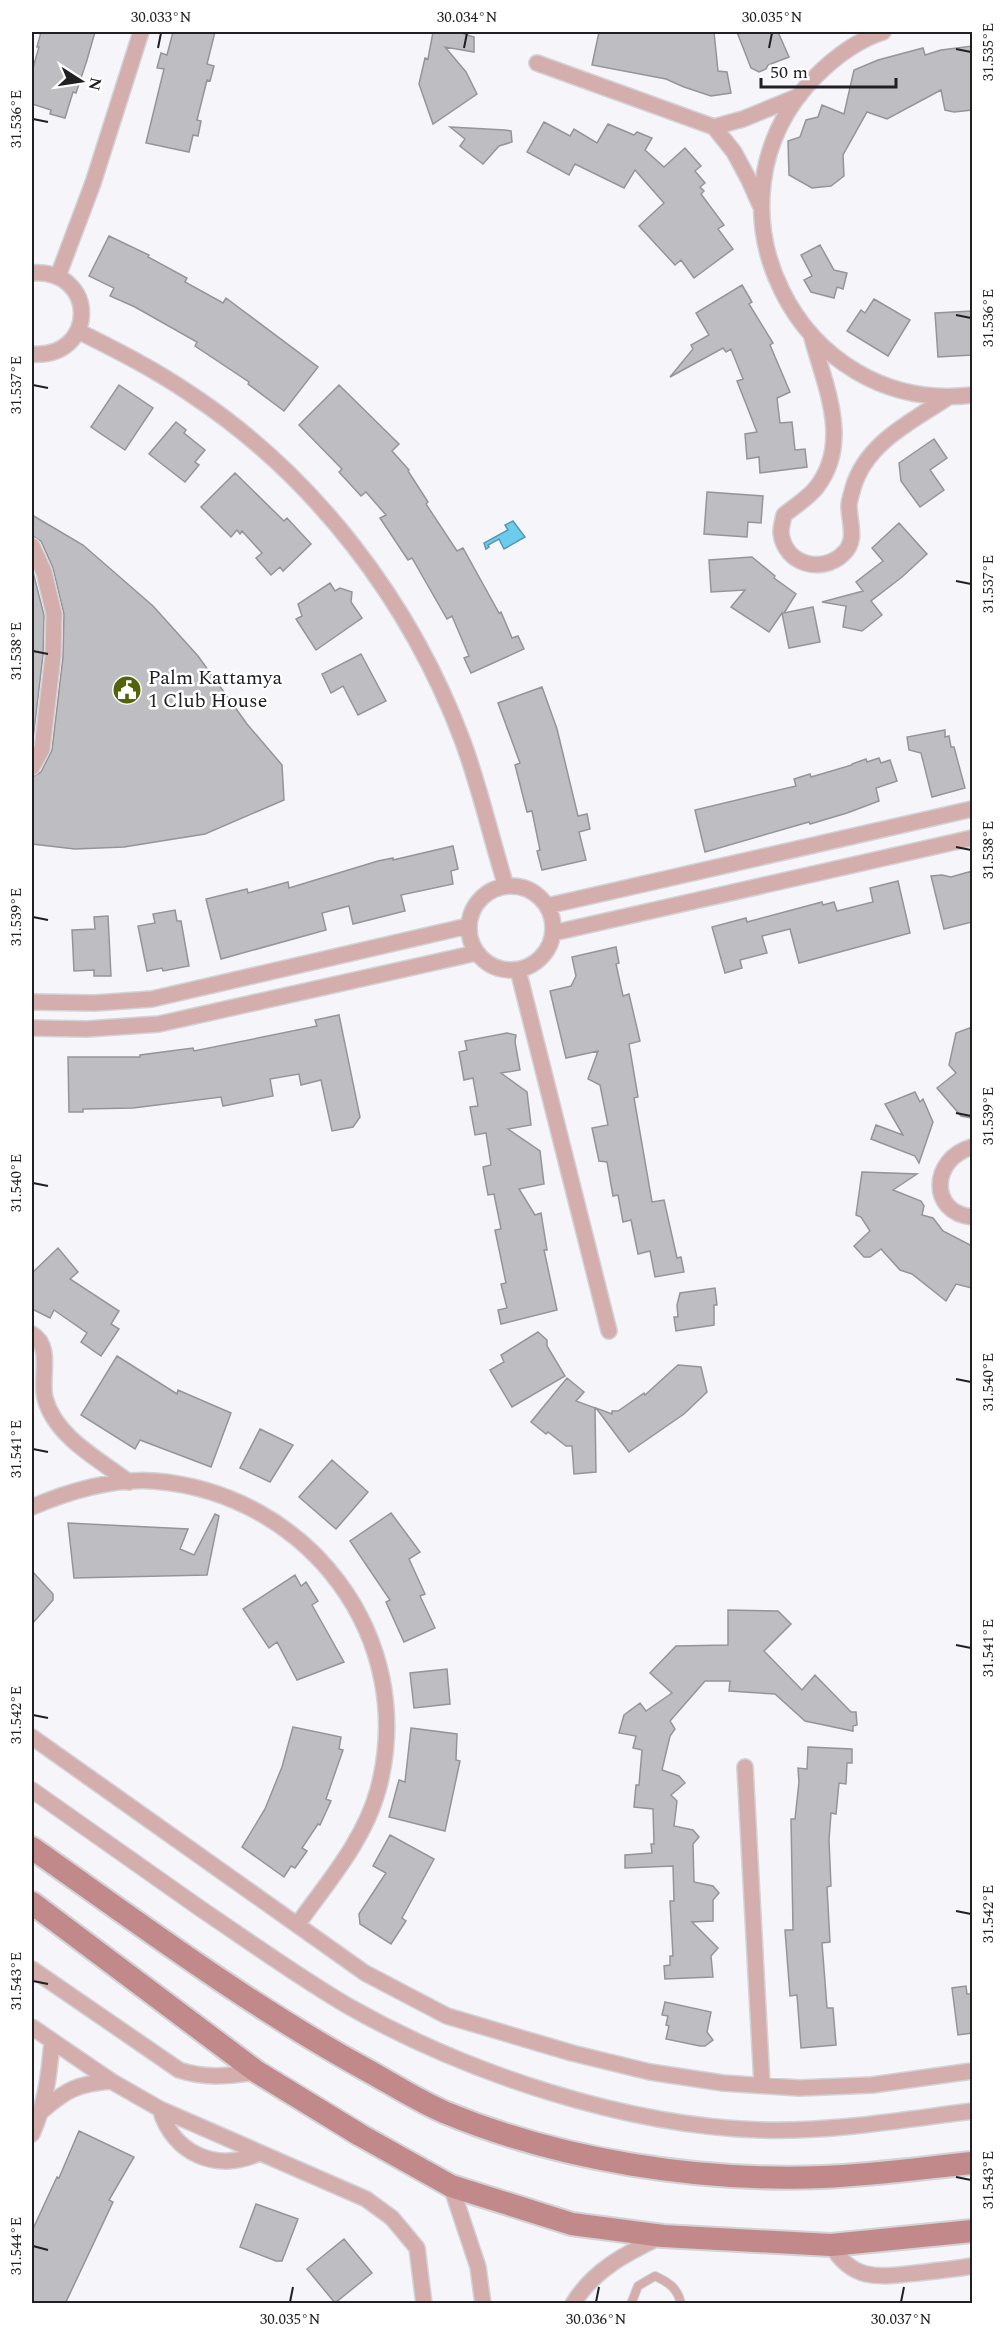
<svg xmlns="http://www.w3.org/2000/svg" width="1004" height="2335" font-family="Spectral,serif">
<rect width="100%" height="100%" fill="#f5f5fa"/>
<!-- water -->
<path fill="#6dcced" stroke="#5698b0" stroke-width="1.5" d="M513 521 525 537 504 549 499 539 488 545 489 547 486 549 484 543 508 530 505 525Z"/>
<!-- building -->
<path fill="#bebec2" stroke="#959599" stroke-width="1.5" d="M41 32H95L87 60 76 93 73 92 65 118 50 114 51 110 32 104V71L39 47H37Z
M173 32H215L207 64 214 66 210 81 207 80 197 120 201 121 198 136 193 135 189 152 146 143 164 69 157 68 161 53 167 55Z
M433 32H464V34L474 37V52L445 47 466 72 477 94 433 124 419 84 425 58 428 59Z
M599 32H714L718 71 727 72 731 93 711 96 684 87 666 79 592 65Z
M737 32H778L789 57 768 65 766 69 759 72 751 68Z
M972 46V110L954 112 945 110 941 90 887 119 867 112 843 155 844 176 831 186 812 188 789 175 788 141 800 137 806 120 818 117 822 105 844 114 854 70 878 60 923 48 925 55 941 50Z
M544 122 570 136 574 129 597 143 608 124 634 135 637 132 652 138 645 150 664 167 685 148 701 166 695 171 705 183 700 187 704 191 701 194 724 225 718 229 733 249 694 278 681 260 675 265 639 226 664 203 635 170 624 188 575 164 569 175 527 152Z
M450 127 505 130 511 131 512 142 499 146 483 164 460 146 465 139Z
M109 236 149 255 148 257 187 278 185 282 223 303 226 298 318 367 284 411 248 384 249 382 195 346 197 342 135 307 110 296 114 288 89 276Z
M820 245 834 270 847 273 843 289 837 287 834 298 811 292 804 280 812 276 801 255Z
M742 285 752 302 749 304 773 343 770 345 790 392 777 398 780 423 792 422 795 450 805 449 807 467 760 473 759 457 747 459 745 434 757 432 737 381 743 379 731 349 726 352 723 348 670 377 693 349 691 345 709 335 696 313Z
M874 299 910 320 888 356 847 331 861 310 865 313Z
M972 311V355L938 357 935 313Z
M119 385 153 408 125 450 91 427Z
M339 385 399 444 392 451 409 470 408 471 428 502 426 504 457 551 463 548 499 613 501 612 512 638 518 636 524 649 471 673 464 658 469 656 452 616 447 619 412 558 408 560 380 518 386 515 366 492 361 496 339 472 342 469 299 425Z
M176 422 186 430 184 433 205 450 195 462 199 465 185 482 149 454Z
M934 439 947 458 930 470 944 490 920 507 901 481 899 463Z
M235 473 284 521 287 518 311 544 283 571 280 567 271 575 256 558 262 553 242 531 240 534 237 530 231 537 201 507Z
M707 492 763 496 761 523 748 522 747 537 704 534Z
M32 515 83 545 153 606 198 656 247 724 282 765 284 800 205 834 124 847 75 849 32 844V777L41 772 52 750 63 657 64 614 53 568 41 541 32 536Z
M899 523 927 554 902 577 871 601 882 615 862 631 843 627 846 606 822 602 863 591 856 582 883 561 872 548Z
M752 557 775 576 774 578 796 594 784 613 813 607 820 642 789 648 782 613 769 632 731 607 745 590 711 592 709 560Z
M32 568 44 615 43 655 32 748Z
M330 583 335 591 340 588 352 592 351 602 362 618 316 650 296 619 302 616 298 604Z
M361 654 386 701 358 715 343 686 331 693 322 674Z
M542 687 557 729 578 816 587 814 590 829 579 832 586 860 542 870 537 851 540 850 532 811 527 812 515 765 520 763 498 703Z
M945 730V737L949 736 951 747H954L965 788 932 797 921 753 909 750 907 737Z
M879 758 881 763 890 760 897 781 876 788 879 801 847 813 810 824 809 822 705 852 695 810 796 786 794 779 810 774 811 777 852 765V764L866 759 867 762Z
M453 846 458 869 451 871 453 884 401 895 405 911 353 924 349 906 322 913 326 930 221 959 206 899 247 889 248 893 288 882 289 888 378 861 393 858V860Z
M972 871V922L944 929 931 876 942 875 951 877Z
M898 881 910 933 799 963 790 929 762 936 767 953 740 960 742 968 725 973 712 927 746 918 747 922 822 902 823 905 834 902 837 911 873 902 870 888Z
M175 910 177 921H181L189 966 163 971 162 968 147 971 138 926 155 923 153 914Z
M108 916 111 976H94V970L74 971 72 930 95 929 94 917Z
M616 947 619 963 616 964 623 996 629 994 640 1041 629 1044 638 1097 634 1098 652 1202 664 1200 677 1258 681 1257 684 1272 655 1277 650 1251 638 1254 631 1220 623 1222 618 1195 613 1196 607 1162 599 1161 592 1128 608 1125 600 1085 588 1079 598 1051 566 1058 550 991 571 986 576 976 572 957Z
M339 1015 360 1117 353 1127 332 1131 321 1080 301 1085 299 1074 270 1079 273 1096 223 1106 221 1097 133 1108 83 1109V1112H69L68 1057H140V1055L193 1048 194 1051 317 1026 315 1020Z
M972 1027V1118L961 1116 937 1088 956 1073 949 1065 956 1033Z
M507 1033 516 1035 515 1042 520 1070 501 1073 527 1092 531 1125 508 1129 540 1151 544 1184 519 1189 535 1215 541 1213 547 1250H544L557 1310 501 1324 498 1310 507 1308 501 1284 506 1283 495 1230 501 1229 494 1194 488 1195 483 1167 491 1165 486 1133 475 1135 470 1107 478 1106 473 1078 464 1080 459 1052 467 1050 465 1041Z
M915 1092 920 1102 923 1099 933 1122 919 1163 915 1156 871 1139 876 1125 903 1135 885 1104Z
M862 1172 917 1174 893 1190 921 1201 924 1206 922 1215 933 1218 943 1231 972 1246V1288L956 1284 946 1301 912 1274 900 1270 881 1249 870 1257H864L854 1246 870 1231 861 1217 856 1215Z
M58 1248 78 1272 70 1279 119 1311 111 1324 119 1329 101 1356 81 1342 87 1333 54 1310 50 1318 32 1309V1273Z
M715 1288 717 1305H714V1325L676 1331 674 1317H678L677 1305 680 1293Z
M538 1332 547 1340V1346L565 1376 512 1407 490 1370 504 1362 501 1355Z
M117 1356 177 1394 178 1390 231 1413 211 1467 140 1440 135 1449 81 1415Z
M678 1365 701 1367 707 1392 684 1414 629 1452 596 1408 612 1414V1411H618L644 1393 645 1395Z
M567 1378 584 1392 576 1401 595 1408 596 1472 574 1474 572 1446H566L548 1432 546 1434 531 1422Z
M260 1429 293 1445 270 1482 240 1468Z
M332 1460 368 1492 336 1529 299 1497Z
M391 1513 420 1552 409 1559 425 1594 420 1596 435 1628 404 1642 386 1602 390 1600 350 1541Z
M215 1514 219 1516 207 1575 74 1578 68 1523 188 1529 180 1549 194 1555Z
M32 1571 53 1594V1600L32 1624Z
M295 1575 301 1586 306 1582 318 1601 312 1605 344 1662 297 1680 277 1642 269 1648 243 1609Z
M728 1610 778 1611 791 1624 764 1651 802 1690 815 1675 851 1712H856L857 1725 853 1726V1731L805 1721 775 1694 729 1691 730 1681H705L670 1721 675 1729 670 1736 662 1770 679 1776 685 1783 671 1795 677 1801 674 1826 693 1830 699 1837 693 1844 694 1882 713 1886 719 1893 713 1900V1921L692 1922 718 1948 711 1956 713 1977 665 1979 664 1966 670 1965V1956H673L670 1901H674L673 1866 625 1868V1855L652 1853 651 1844H654L653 1809 634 1807 636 1785H639L642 1750 633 1748 636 1736 619 1733 624 1715 640 1703 646 1711 672 1693 650 1673 676 1646 728 1645Z
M447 1669 450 1704 414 1708 410 1673Z
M293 1727 341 1737 339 1749 343 1750 326 1799 331 1801 320 1825 318 1824 302 1848 307 1851 295 1868 291 1866 284 1877 242 1847 265 1809 282 1767Z
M411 1728 457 1734 456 1760 460 1761 445 1831 389 1817 399 1780 405 1782Z
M808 1747 852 1749V1763H847L846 1784 839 1783 836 1814 831 1813 829 1840 831 1886 827 1887 830 1942 822 1943 827 2008H833L836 2045 801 2048 797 1995 790 1996 785 1930H793L791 1819H795L799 1782 798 1768 807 1769Z
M390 1835 434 1859 402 1918 406 1921 391 1944 360 1924 359 1914 386 1873 373 1866Z
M966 1986 967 1994H972V2033L958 2035 952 1988Z
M665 2002 711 2012 707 2032 713 2040 705 2046H700L666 2039 669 2026 666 2025 668 2016 662 2015Z
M79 2131 134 2157 109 2200 113 2202 65 2304H32V2231L57 2177 59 2178Z
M256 2204 298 2219 282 2261H276L240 2247Z
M344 2239 372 2273 335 2303 307 2269Z"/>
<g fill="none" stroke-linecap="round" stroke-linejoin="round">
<!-- lane casing -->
<g stroke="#d3d3d7" stroke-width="10">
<path id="lane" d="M631 2304 638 2286 655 2276C668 2282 678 2288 681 2304"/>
</g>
<!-- street casing -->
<g stroke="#d3d3d7" stroke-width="18">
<path id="street" d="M883 32C858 40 834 58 816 76 691 202 798 416 972 395
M537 63 714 127 734 152 749 180 760 205
M714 127 743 119 799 96
M32 273C99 269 97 359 32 354
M58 276 93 183 141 32
M78 331C116 350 154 369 189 393 314 475 411 602 463 742 480 788 491 838 506 886
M812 338C825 386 852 443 816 488 808 498 795 506 784 515 783 520 781 527 781 533 785 565 822 574 843 554 858 540 849 523 849 506 849 500 852 493 853 488 866 443 911 422 947 398
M32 546 44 572 54 614 53 656 42 749 32 767
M469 928a42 42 0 1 1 84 0a42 42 0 1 1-84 0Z
M547 906 972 809
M553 933 972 838
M518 970 609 1331
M32 1002 95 1003 152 999 468 926
M32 1028 87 1029 159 1024 476 953
M972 1147C930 1159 929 1213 972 1217
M32 1334C53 1346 40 1378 45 1398 55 1437 100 1460 129 1482
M32 1507C70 1491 112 1478 154 1481 308 1493 419 1638 378 1790 364 1841 327 1883 297 1925
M32 1737 365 1973 447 2016 572 2053 650 2072 723 2083 799 2088 872 2085 972 2071
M745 1767 762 2085
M32 1790C88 1830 145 1869 201 1909 250 1942 297 1976 348 2006 466 2073 625 2126 761 2130 832 2132 902 2120 972 2111
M32 1969 179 2070C206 2079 229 2076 257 2072
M32 2027 111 2081 160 2109 366 2199 392 2218 417 2248 424 2304
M160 2109C173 2154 217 2173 259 2153
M43 2110C67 2089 78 2084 111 2081
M32 2134C46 2102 49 2076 52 2041
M451 2186 478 2267 483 2304
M831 2245C853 2282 879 2277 917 2273 935 2271 954 2269 972 2266
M573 2304C593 2270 627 2253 662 2236"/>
</g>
<!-- secondary casing -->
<g stroke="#d3d3d7" stroke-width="26">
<path id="secondary" d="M32 1848C140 1924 247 2004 363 2068 389 2082 416 2100 444 2112 559 2160 699 2182 823 2177 873 2175 923 2168 972 2163
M32 1903 257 2072 360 2135 451 2186 572 2224 663 2236 831 2245 972 2231"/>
</g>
<!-- lane -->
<use href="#lane" stroke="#d4adad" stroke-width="8"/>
<!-- street -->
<use href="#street" stroke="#d4adad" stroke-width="15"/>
<!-- secondary -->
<use href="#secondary" stroke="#c18989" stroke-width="22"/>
</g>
<!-- ticks -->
<path fill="none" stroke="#202022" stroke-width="2" d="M158 48 161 33M464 48 467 33M769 48 772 33M956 49 971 52M33 119 48 122M956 315 971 318M33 385 48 388M956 581 971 584M33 651 48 654M956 847 971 850M33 917 48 920M956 1113 971 1116M33 1183 48 1186M956 1379 971 1382M33 1449 48 1452M956 1645 971 1648M33 1715 48 1718M956 1911 971 1914M33 1981 48 1984M956 2177 971 2180M33 2246 48 2250M290 2302 293 2287M596 2302 599 2287M901 2302 904 2287"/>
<!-- icons -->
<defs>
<g id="civic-disc" transform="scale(1.5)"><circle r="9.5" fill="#536309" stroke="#fff"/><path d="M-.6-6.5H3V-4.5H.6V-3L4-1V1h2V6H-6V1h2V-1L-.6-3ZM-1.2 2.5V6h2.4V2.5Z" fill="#fff"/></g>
</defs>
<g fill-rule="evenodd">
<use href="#civic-disc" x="127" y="690"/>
</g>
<g text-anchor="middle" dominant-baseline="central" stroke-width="5" stroke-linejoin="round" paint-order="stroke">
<!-- poi labels -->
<g font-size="20" fill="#202022" stroke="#fff" text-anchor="start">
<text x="148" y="678">Palm Kattamya<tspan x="148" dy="23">1 Club House</tspan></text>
</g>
</g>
<!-- border -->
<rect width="1004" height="2335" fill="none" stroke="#ffffff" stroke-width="66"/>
<!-- north arrow -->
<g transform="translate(81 81) rotate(102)" stroke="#ffffff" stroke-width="4.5" paint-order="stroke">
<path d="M0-4.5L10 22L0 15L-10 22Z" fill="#202022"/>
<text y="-9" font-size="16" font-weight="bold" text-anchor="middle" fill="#202022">N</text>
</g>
<!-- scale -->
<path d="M761 78v9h135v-9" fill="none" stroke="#202022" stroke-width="3"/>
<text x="770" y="78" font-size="18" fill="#202022" stroke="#ffffff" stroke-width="4.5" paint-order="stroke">50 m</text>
<rect x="33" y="33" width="938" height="2269" fill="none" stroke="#202022" stroke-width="2"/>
<g font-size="15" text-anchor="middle" fill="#202022">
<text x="161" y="22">30.033°N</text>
<text x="467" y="22">30.034°N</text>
<text x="772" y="22">30.035°N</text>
<text transform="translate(988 52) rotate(-90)" y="5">31.535°E</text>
<text transform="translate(16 119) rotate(-90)" y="5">31.536°E</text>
<text transform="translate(988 318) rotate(-90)" y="5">31.536°E</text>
<text transform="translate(16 385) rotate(-90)" y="5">31.537°E</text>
<text transform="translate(988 584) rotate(-90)" y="5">31.537°E</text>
<text transform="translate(16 651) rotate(-90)" y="5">31.538°E</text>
<text transform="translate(988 850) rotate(-90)" y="5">31.538°E</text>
<text transform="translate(16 917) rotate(-90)" y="5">31.539°E</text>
<text transform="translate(988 1116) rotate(-90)" y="5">31.539°E</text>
<text transform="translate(16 1183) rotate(-90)" y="5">31.540°E</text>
<text transform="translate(988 1382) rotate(-90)" y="5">31.540°E</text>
<text transform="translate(16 1449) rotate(-90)" y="5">31.541°E</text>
<text transform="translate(988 1648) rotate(-90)" y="5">31.541°E</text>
<text transform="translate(16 1715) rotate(-90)" y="5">31.542°E</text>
<text transform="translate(988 1914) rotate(-90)" y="5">31.542°E</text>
<text transform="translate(16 1981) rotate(-90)" y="5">31.543°E</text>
<text transform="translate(988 2180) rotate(-90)" y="5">31.543°E</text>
<text transform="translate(16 2246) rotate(-90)" y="5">31.544°E</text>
<text x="290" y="2324">30.035°N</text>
<text x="596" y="2324">30.036°N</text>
<text x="901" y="2324">30.037°N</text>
</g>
</svg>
